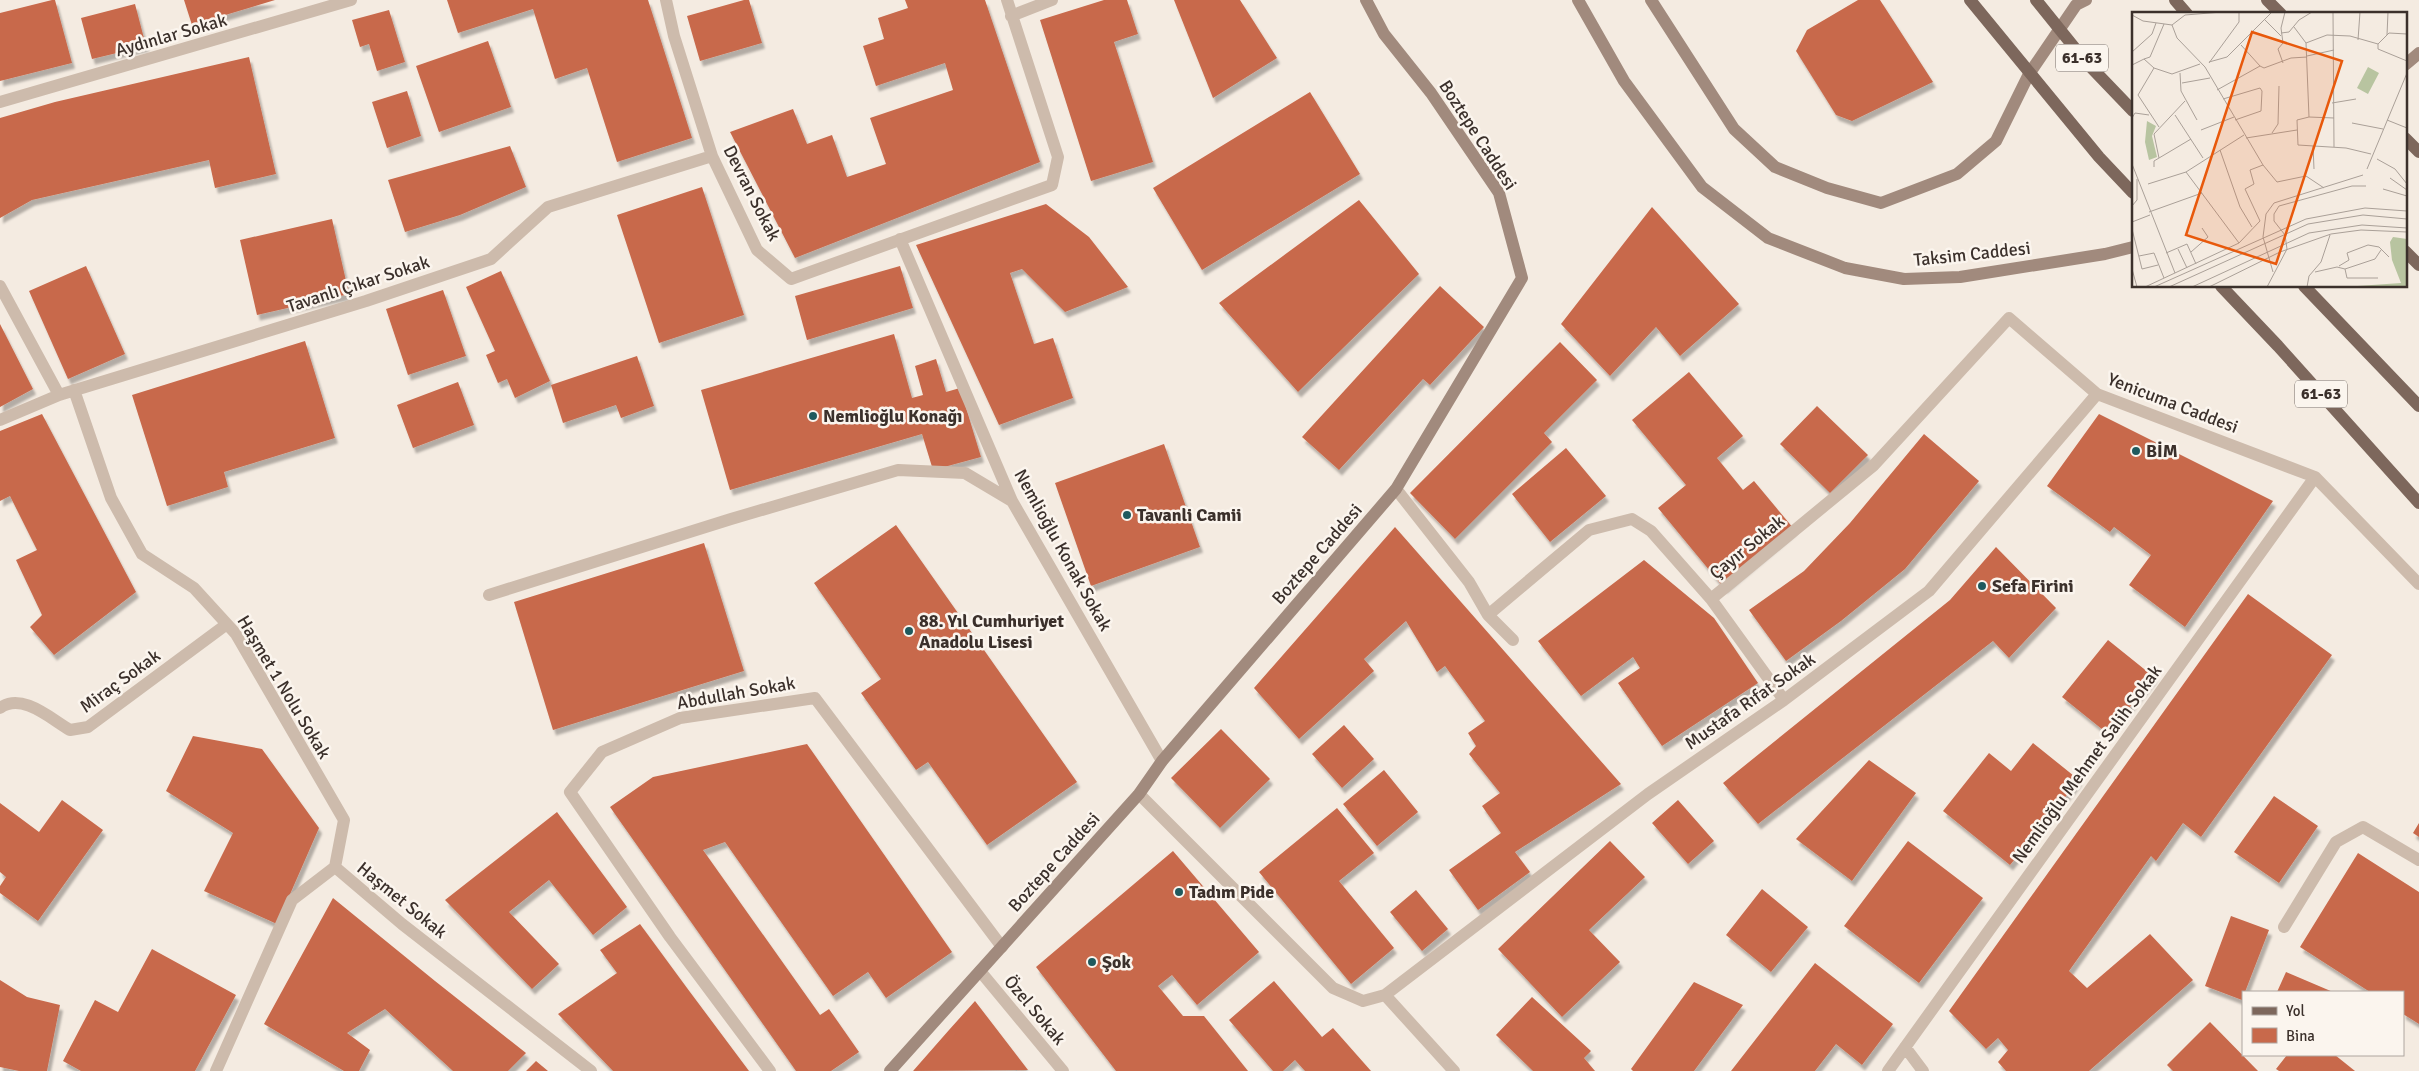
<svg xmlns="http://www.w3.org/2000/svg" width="2419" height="1071" font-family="Signika,sans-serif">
<defs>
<filter id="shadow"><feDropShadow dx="3" dy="5.5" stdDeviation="1" flood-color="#0004"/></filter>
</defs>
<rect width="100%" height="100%" fill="#f4ebe1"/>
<!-- building -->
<path fill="#c8694b" filter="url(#shadow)" d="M52 0H55L72 63 0 81V13Z
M184 0H275L192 25Z
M447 0H648L692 138 617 162 587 68 555 79 533 9 458 33Z
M744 0H749L762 43 700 61 687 16Z
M905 0H985L1040 162 795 258 730 132 793 109 807 144 832 135 847 177 886 164 870 118 953 90 945 63 876 86 863 46 884 39 878 18 908 8Z
M1104 0H1127L1138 34 1114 42 1153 162 1091 181 1040 20Z
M1174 0H1240L1277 58 1213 98Z
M1858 0H1880L1933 82 1852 121 1836 115 1796 51 1807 30Z
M135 4 146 46 92 59 81 18Z
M389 10 405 62 377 71 369 44 360 47 352 20Z
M488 41 511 107 439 132 416 66Z
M249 57 276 174 215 188 209 160 32 200 0 218V118L55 102Z
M407 91 421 136 387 148 372 102Z
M1310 92 1360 174 1202 270 1153 188Z
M510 146 526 187 460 215 405 232 388 180Z
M702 187 744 315 659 343 617 215Z
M1359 200 1419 274 1298 392 1219 303Z
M1046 204 1089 237 1128 287 1065 312 1022 269 1010 273 1034 344 1053 338 1073 398 999 425 916 245Z
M1652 207 1739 304 1680 356 1656 327 1610 376 1561 324Z
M332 219 349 294 257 315 240 240Z
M86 266 125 354 68 379 29 291Z
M900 266 913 308 807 340 795 296Z
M501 271 550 381 515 398 507 379 498 383 486 355 495 351 466 287Z
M1440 286 1484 327 1430 385 1423 379 1339 470 1302 437Z
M443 290 466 356 408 375 386 309Z
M0 324 33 389 0 407Z
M894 334 912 398 923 395 915 366 936 359 946 392 960 388 981 457 933 470 922 434 730 490 701 390Z
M305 341 335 438 224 472 228 487 167 506 132 395Z
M1560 342 1597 380 1544 433 1552 442 1455 539 1410 493Z
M637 356 654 406 621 418 616 405 563 423 551 385Z
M1689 372 1743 436 1717 458 1743 490 1754 481 1794 529 1724 588 1658 508 1686 485 1632 420Z
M458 382 474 425 413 448 397 405Z
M1817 406 1868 455 1830 493 1780 444Z
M42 414 136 592 54 655 30 627 42 615 16 560 37 550 10 496 0 501V431Z
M2099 414 2273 501 2185 627 2129 585 2151 555 2114 527 2110 532 2047 486Z
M1924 434 1979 481 1905 569 1841 621 1786 661 1749 610 1804 571 1850 523Z
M1164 444 1200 547 1091 586 1055 483Z
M1566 448 1606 496 1550 542 1512 494Z
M896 525 1077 782 987 845 928 762 916 770 861 693 881 679 814 583Z
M1395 527 1621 784 1515 852 1530 872 1478 910 1449 870 1501 833 1482 806 1500 793 1469 754 1476 746 1468 733 1485 721 1445 666 1437 672 1406 621 1364 659 1374 671 1299 739 1254 688Z
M704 543 744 671 553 730 514 602Z
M1996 547 2056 608 2009 658 1993 641 1758 824 1723 783 1950 600Z
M1644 560 1714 618 1758 683 1662 746 1618 683 1640 668 1633 657 1581 696 1538 641Z
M2248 594 2332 655 2201 837 2183 823 2156 861 2151 856 2069 971 2087 988 2150 934 2193 980 2089 1071H2006L1998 1062 2008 1050 1998 1038 1986 1049 1949 1011Z
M2108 640 2154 677 2108 734 2062 697Z
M1344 725 1374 759 1342 788 1312 754Z
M1221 729 1270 779 1220 828 1171 778Z
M193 736 262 749 319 828 277 924 204 891 233 833 166 791Z
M2033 743 2079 780 2010 865 1943 811 1989 753 2011 771Z
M807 744 952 952 886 998 868 972 833 996 725 842 703 850 820 1015 829 1009 859 1052 831 1071H796L610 807 653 777Z
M1869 760 1916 793 1852 881 1796 839Z
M1384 770 1418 812 1377 846 1343 804Z
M2274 796 2318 826 2279 883 2234 852Z
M62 800 103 830 38 921 0 893V886L6 877 0 872V803L39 832Z
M1678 800 1714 841 1688 864 1652 823Z
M1337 808 1374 853 1339 881 1394 948 1351 984 1259 872Z
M557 812 627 907 593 935 549 880 509 912 559 964 532 989 445 900Z
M2419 823V837L2413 833Z
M1610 841 1645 877 1589 930 1620 962 1562 1017 1498 949Z
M1908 841 1983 898 1919 983 1844 926Z
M1173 851 1259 952 1197 1005 1172 975 1158 986 1183 1016H1204L1248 1071H1116L1036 967Z
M2358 853 2419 892V1024L2403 1014V992H2370L2300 947Z
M1762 889 1808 927 1771 972 1726 935Z
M1416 890 1448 929 1422 951 1390 912Z
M333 898 435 981 526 1053 508 1071H453L385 1009 347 1033 370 1050 359 1071H344L264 1024Z
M2231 916 2269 930 2245 992H2243L2242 1000 2205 986Z
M640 924 687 988 749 1071H613L558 1014 617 973 600 950Z
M152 949 236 995 195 1071H81L63 1061 95 1000 118 1012Z
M1815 963 1893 1024 1862 1065 1836 1044 1815 1071H1731Z
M2286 972 2333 992H2277Z
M0 980 27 997 60 1005 47 1071H19L0 1067Z
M1274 981 1322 1037 1333 1028 1371 1071H1305L1295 1060 1283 1071H1273L1229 1020Z
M1694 982 1743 1005 1694 1071H1633L1631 1069Z
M1532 997 1591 1051 1584 1058 1595 1071H1533L1496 1035Z
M975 1001 1028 1070 913 1071 949 1030Z
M2210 1022 2258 1071H2173L2167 1065Z
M2287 1055H2335L2355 1071H2279L2276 1069Z
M536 1061 548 1071H526Z"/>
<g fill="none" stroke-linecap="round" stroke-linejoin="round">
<!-- street -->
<path stroke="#cdbbac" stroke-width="12" d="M666 0 674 36 712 156 757 250 791 279 1052 185 1058 157 1007 0
M1011 16 1052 0
M0 102 351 0
M900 239 1012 501 1162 761
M0 286 59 395
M74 390 111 498 142 554 194 588 236 634 344 820 335 867
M0 420 59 395 366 301 491 259 548 207 712 156
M1396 489 1469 582 1488 615 1589 530 1632 519 1651 531 1711 599 1874 465 2009 318 2097 394 2315 477 2419 584
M489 595 731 519 898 470 965 473 1012 501
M1711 599 1784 700
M1488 615 1513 640
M0 708C22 692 51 719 70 730L88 727 227 624
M1139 794 1333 988 1363 1001 1385 995 1648 794 1784 700 1929 591 2097 394
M2284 927 2336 842 2363 827 2419 860
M980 971 1063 1071
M1385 995 1454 1071
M1905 1047 1923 1071
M216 1071 292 900 335 867 402 924 591 1071
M770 1071 670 937 570 792 602 752 680 718 815 698 1002 947
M1888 1071 2315 477"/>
<!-- secondary -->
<path stroke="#a18a7d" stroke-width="12" d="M1578 0 1624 81 1702 187 1768 238 1845 268 1904 279 1960 277 2105 254 2133 247
M1651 0 1734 129 1775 167 1827 188 1881 203 1957 174 1996 141 2029 74 2076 5 2086 0
M2405 65 2419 53
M890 1071 1139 794 1162 761 1396 489 1522 278 1499 193 1431 93 1384 34 1366 0"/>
<!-- primary -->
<path stroke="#7d675c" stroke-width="12" d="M1970 0 2099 157 2133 193
M2175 0 2187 14
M2267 0 2281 14
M2405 138 2419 152
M2405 251 2419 265
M2221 286 2278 346 2419 503
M2304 286 2419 406"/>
<!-- primary-bridge -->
<path stroke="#7d675c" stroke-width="12" d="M2036 0 2086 62 2133 111"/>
</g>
<!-- markers -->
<g fill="#1f5a5e" stroke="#fbf5ee" stroke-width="2">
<circle cx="813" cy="416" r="5"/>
<circle cx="2136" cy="451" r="5"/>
<circle cx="1127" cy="515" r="5"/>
<circle cx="1982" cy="586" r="5"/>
<circle cx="909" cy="631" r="5"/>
<circle cx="1179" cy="892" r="5"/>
<circle cx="1092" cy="962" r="5"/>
</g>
<g text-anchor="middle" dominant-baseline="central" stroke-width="5" stroke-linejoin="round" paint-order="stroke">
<!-- shield labels -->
<g fill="#fbf5ee" stroke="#756b66" stroke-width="1">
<rect x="2056" y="44.5" width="52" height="27" rx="4"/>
<rect x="2295" y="380.5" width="52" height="27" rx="4"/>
</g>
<g font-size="16" font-weight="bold" fill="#3b302b">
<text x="2082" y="58">61-63</text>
<text x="2321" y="394">61-63</text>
</g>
<!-- street labels -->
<g font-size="18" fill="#3b302b" stroke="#fbf5ee">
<text transform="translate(171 35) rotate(-16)">Aydınlar Sokak</text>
<text transform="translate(1478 135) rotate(57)">Boztepe Caddesi</text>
<text transform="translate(752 193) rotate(63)">Devran Sokak</text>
<text transform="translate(1972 254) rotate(-6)">Taksim Caddesi</text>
<text transform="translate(358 284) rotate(-18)">Tavanlı Çıkar Sokak</text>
<text transform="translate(2173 403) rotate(21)">Yenicuma Caddesi</text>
<text transform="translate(1747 547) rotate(-39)">Çayır Sokak</text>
<text transform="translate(1063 550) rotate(61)">Nemlioğlu Konak Sokak</text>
<text transform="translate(1317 554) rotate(-49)">Boztepe Caddesi</text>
<text transform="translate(120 681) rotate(-36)">Miraç Sokak</text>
<text transform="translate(284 687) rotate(59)">Haşmet 1 Nolu Sokak</text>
<text transform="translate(736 693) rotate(-10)">Abdullah Sokak</text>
<text transform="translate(1750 701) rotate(-35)">Mustafa Rıfat Sokak</text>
<text transform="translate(2087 764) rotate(-54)">Nemlioğlu Mehmet Salih Sokak</text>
<text transform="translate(1054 862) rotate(-48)">Boztepe Caddesi</text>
<text transform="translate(402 900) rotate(39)">Haşmet Sokak</text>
<text transform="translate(1035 1010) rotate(50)">Özel Sokak</text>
</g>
<!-- poi labels -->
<g font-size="18" font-weight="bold" fill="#3b302b" stroke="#fbf5ee" text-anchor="start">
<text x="823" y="416">Nemlioğlu Konağı</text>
<text x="2146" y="451">BİM</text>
<text x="1137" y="515">Tavanli Camii</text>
<text x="1992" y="586">Sefa Firini</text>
<text x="919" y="621">88. Yıl Cumhuriyet<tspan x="919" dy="21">Anadolu Lisesi</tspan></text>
<text x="1189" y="892">Tadım Pide</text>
<text x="1102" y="962">Şok</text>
</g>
</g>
<!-- overview -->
<g transform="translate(2132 12)">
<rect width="275" height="275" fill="#f4ebe1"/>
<path d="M236 55 247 61 236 82 225 76ZM15 109 24 114 20 124 25 145 17 148 13 130ZM261 225 275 227V275H211L269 271 260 248 258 230Z" fill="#b8c4a0"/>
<path fill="none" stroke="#aaa098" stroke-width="1" d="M201 0 202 135M0 3 11 9 40 13M132 7 149 24M40 13 45 26 73 55 131 153 145 170 174 164 192 176M40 13 53 3 90 0M162 15 174 31 177 105M149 21 157 20 167 8 180 0M255 23 256 0M226 28 228 0M174 31 195 23 218 24 246 32M246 32V37L275 49M246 32 257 21 275 22M0 40 20 22 24 11M175 44 202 38M12 47 18 45 32 12M77 50 95 45 140 0M77 51 107 10V0M151 51 146 37 151 31 149 16 153 0M0 53 12 47 22 56 40 62 68 52M128 54 132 56 159 46 175 45M22 56 6 83 27 115M48 61 49 79 65 108M50 71 78 66M85 78 128 54 109 33M91 87 128 76 130 79 129 99 103 108M200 91 224 87M43 103 71 146M0 106 3 101 17 103M202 106 177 105 165 108 166 133 214 136 239 142M255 108 275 116M220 111 251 117M69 118 102 105M140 121 146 112 147 74M114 126 165 118M181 134 182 157M88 138 108 195 120 215M27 146 22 122 53 89M245 147 263 157 275 172M0 152 43 261M22 155V149L59 127M235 157 275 61M54 160 107 231M258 166 275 178M16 172 54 160 112 123M251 177 275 184M0 194 5 188V167M17 200 70 181M0 210 18 203M0 217 10 257 26 253M46 237 55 256M59 240 76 225 70 216M34 241 55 232 64 252M7 244 22 241 32 266M207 254 217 248 215 241 236 233 247 235 257 245M0 257 5 275M213 257 215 266H246M141 260 131 225 134 202 142 191 231 163M183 260 205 255 213 257 243 247 249 238M13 275 107 231 128 209 113 177 122 172 118 158 131 153M22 275 174 207 233 196 275 199M37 275 176 212 231 203 275 207M60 275 177 221 230 213 275 216M77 275 148 240 199 222 229 218 275 220M135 275 155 237 153 223 142 209V202L147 194 220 174H234M175 275 177 264 189 250 198 223"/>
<path fill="#e8590c" fill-opacity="0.15" stroke="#e8590c" stroke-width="2.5" d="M120 20 210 49 144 252 54 223Z"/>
<rect width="275" height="275" fill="none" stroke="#3b302b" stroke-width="2.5"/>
</g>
<!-- legend -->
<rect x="2242" y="991" width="162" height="65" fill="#fbf5ee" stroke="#aea6a0"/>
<rect x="2252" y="1007" width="25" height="8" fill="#7d675c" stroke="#aea6a0"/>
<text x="2286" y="1016" font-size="15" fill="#3b302b">Yol</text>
<rect x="2252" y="1028" width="25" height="15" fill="#c8694b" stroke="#aea6a0"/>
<text x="2286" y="1041" font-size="15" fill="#3b302b">Bina</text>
</svg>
